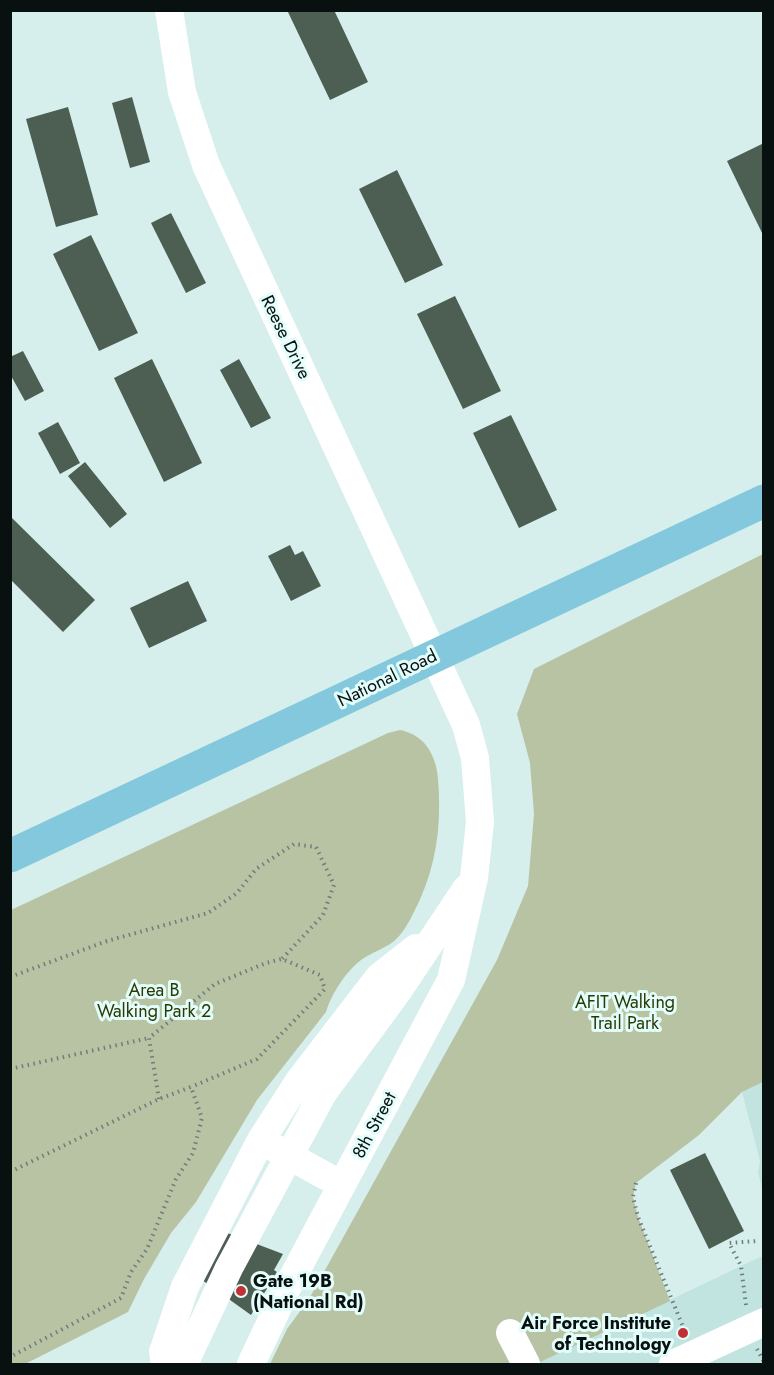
<svg xmlns="http://www.w3.org/2000/svg" width="774" height="1375" font-family="Jost,sans-serif">
<rect width="100%" height="100%" fill="#d6efec"/>
<!-- built -->
<path fill="#c1e4e1" d="M763 1082V1192L758 1172 760 1161 742 1092Z
M763 1256V1364H536L741 1266Z"/>
<!-- green -->
<path fill="#b7c3a2" d="M763 554V1082L742 1092 699 1135 636 1183 633 1197 638 1217 670 1301 536 1364H270L287 1329 309 1299 497 960 528 886 534 814 530 763 517 714 534 669Z
M400 730C425 735 436 755 438 779 442 827 436 869 414 912 409 922 402 935 393 942 383 949 371 953 361 960 346 971 331 995 326 1012L257 1100 196 1202 171 1233 144 1279 128 1312 25 1364H11V910L388 733Z"/>
<!-- building -->
<path fill="#4d5e53" d="M287 10H334L368 82 330 100Z
M132 97 150 162 130 168 112 103Z
M68 107 98 215 56 227 26 119Z
M764 143V237L727 161Z
M397 170 443 265 405 283 359 189Z
M171 213 206 283 186 293 151 223Z
M91 235 138 333 99 351 53 254Z
M455 296 501 391 463 409 417 314Z
M23 351 44 391 25 401 10 374V357Z
M152 359 202 463 164 482 114 378Z
M239 359 271 418 251 428 220 370Z
M511 415 557 510 519 528 473 433Z
M58 422 80 463 60 474 38 433Z
M85 462 127 514 110 528 68 476Z
M10 516 95 600 63 632 10 579Z
M290 545 295 555 303 551 321 586 291 601 268 556Z
M188 581 207 621 149 648 130 608Z
M705 1153 744 1231 709 1249 670 1170Z
M206 1225 283 1254 274 1270 277 1272 251 1315 184 1267Z"/>
<g fill="none" stroke-linecap="round" stroke-linejoin="round">
<!-- path -->
<path stroke="#6d7e7c" stroke-width="4" stroke-dasharray="1.5 4.5" stroke-linecap="butt" d="M10 977 107 941 208 913 237 893 256 869 294 844 316 847 334 885 323 915 282 959
M10 1069 149 1038
M159 1099 149 1038 215 984 266 963 282 959 320 975 325 989 257 1059 191 1087
M10 1172 159 1099 191 1087 202 1118 193 1153 176 1179 147 1249 131 1272 121 1298 10 1357
M636 1183 633 1197 638 1217 686 1334
M746 1305 741 1266 729 1243 757 1241
M757 1349 764 1362"/>
<!-- minor -->
<path stroke="#fff" stroke-width="28" d="M169 10 182 92 206 165 466 725 475 758 480 822 474 878 451 980 287 1288 251 1364
M273 1147 342 1185
M510 1333 526 1364
M165 1364 163 1352 185 1287 261 1140 299 1081 379 977 416 948
M184 1364 229 1268 323 1093 398 991 466 889
M673 1364 764 1322"/>
<!-- major -->
<path stroke="#83c8dc" stroke-width="33" d="M10 856 764 501"/>
</g>
<!-- markers -->
<g fill="#c03135" stroke="#e3fdfa" stroke-width="2">
<circle cx="241" cy="1291" r="6"/>
<circle cx="683" cy="1333" r="6"/>
</g>
<g text-anchor="middle" dominant-baseline="central" stroke-width="6" stroke-linejoin="round" paint-order="stroke">
<!-- street labels -->
<g font-size="18" fill="#081110" stroke="#e3fdfa">
<text transform="translate(286 337) rotate(64)">Reese Drive</text>
<text transform="translate(387 678) rotate(-26)">National Road</text>
<text transform="translate(374 1125) rotate(-62)">8th Street</text>
</g>
<!-- park labels -->
<g font-size="18" fill="#2c3905" stroke="#e3fdfa">
<text x="154" y="990">Area B<tspan x="154" dy="21">Walking Park 2</tspan></text>
<text x="625" y="1002">AFIT Walking<tspan x="625" dy="21">Trail Park</tspan></text>
</g>
<!-- poi labels -->
<g font-size="18" font-weight="bold" fill="#081110" stroke="#e3fdfa" text-anchor="start">
<text x="253" y="1281">Gate 19B<tspan x="253" dy="21">(National Rd)</tspan></text>
<text x="671" y="1323" text-anchor="end">Air Force Institute<tspan x="671" dy="21">of Technology</tspan></text>
</g>
</g>
<!-- border -->
<rect width="774" height="1375" fill="none" stroke="#081110" stroke-width="24"/>
</svg>
